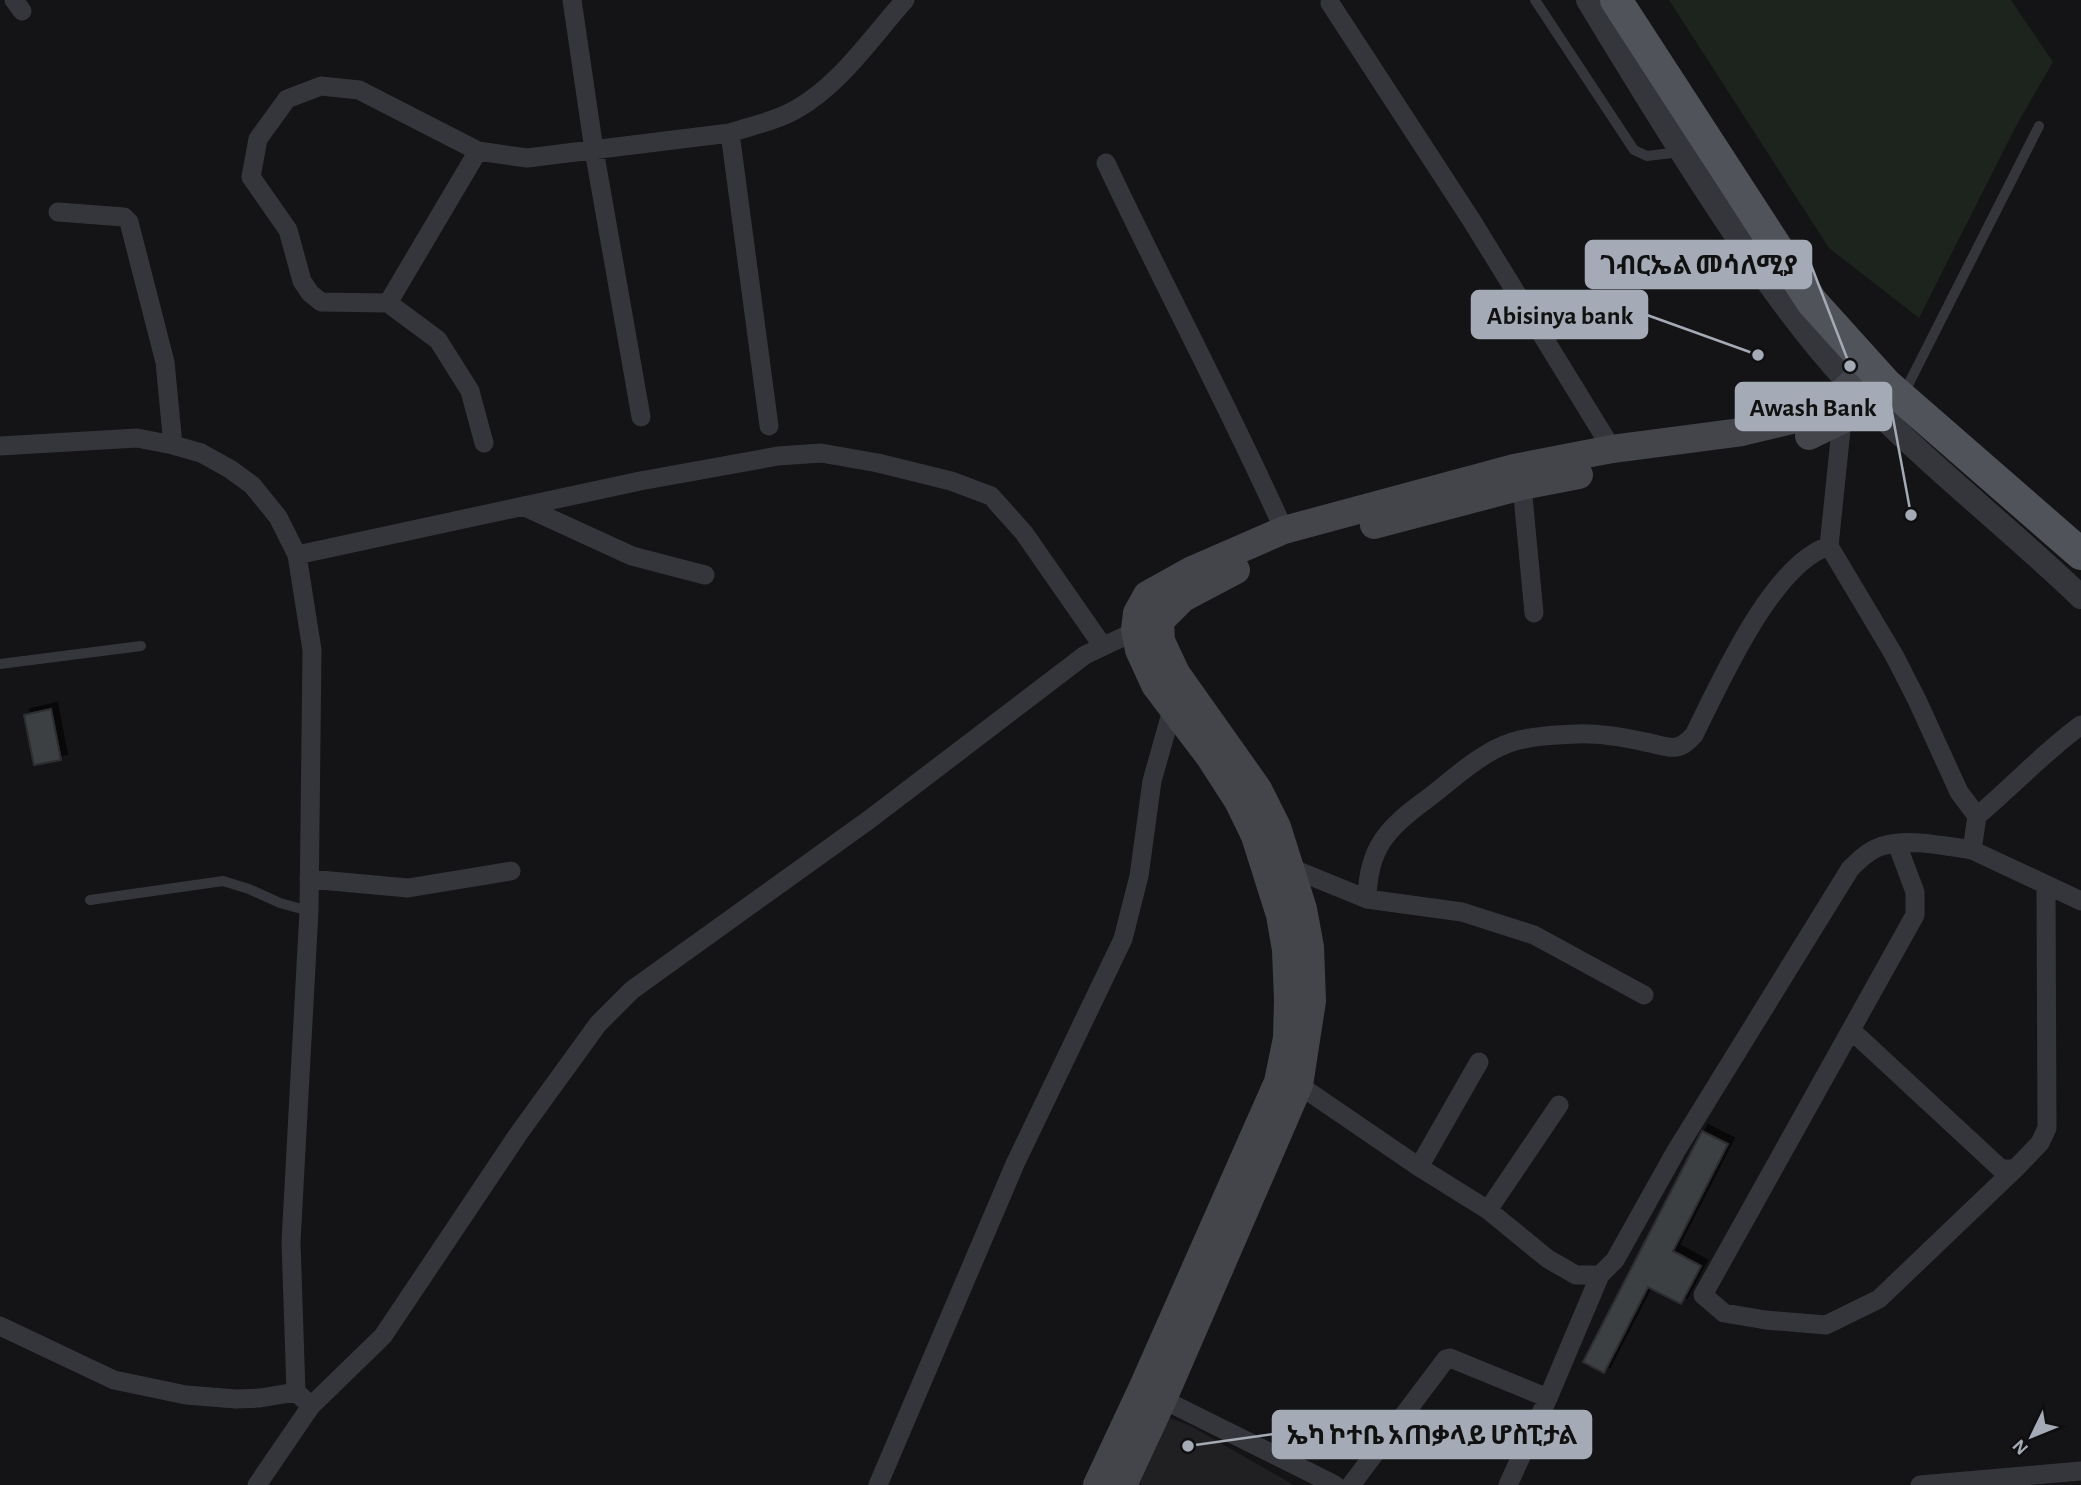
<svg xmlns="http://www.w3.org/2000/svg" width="2081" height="1485" font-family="'Alegreya Sans','Noto Sans Ethiopic',sans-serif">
<defs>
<filter id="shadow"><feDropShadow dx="6" dy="-6" stdDeviation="0" flood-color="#0009"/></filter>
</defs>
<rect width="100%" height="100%" fill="#141416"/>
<!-- built -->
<path fill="#202023" d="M1164 1416 1189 1425 1294 1485H1132Z"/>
<!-- green -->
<path fill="#1c241d" d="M1669 0H2011L2053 62 2016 126 1919 318 1829 248Z"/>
<!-- building -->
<path fill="#3e3f43" stroke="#2e2e32" stroke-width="2" filter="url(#shadow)" d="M51 709 61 760 34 765 24 715Z
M1702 1131 1728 1144 1673 1251 1701 1266 1681 1304 1648 1287 1604 1373 1583 1362Z"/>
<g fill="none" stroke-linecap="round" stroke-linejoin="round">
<!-- service -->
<path stroke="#35363b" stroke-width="10" d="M1535 0 1634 150 1647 156 1680 152
M1904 393 2039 126
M0 664 141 646
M90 900 223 881 249 889 280 903 309 911"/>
<!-- minor -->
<path stroke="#35363b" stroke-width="19" d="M14 0 22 11
M572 0 594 150 641 417
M1330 3 1472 221 1612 449
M1106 163C1164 286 1228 405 1284 530
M58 212 124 217 129 222 165 362 173 445
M388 303 478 151
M769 426 730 133C751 126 776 121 795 110 840 85 871 38 905 0
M484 443 470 391 438 340 388 303 321 302 310 293 302 281 288 230 251 177 258 139 287 99 321 86 359 90 478 151 527 158 730 133
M0 446 137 438 173 445 201 453 230 469 252 485 278 517 297 555 312 650 309 911 291 1242 296 1392 311 1406
M1522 486 1534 613
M523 506 632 556 705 575
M1829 546 1842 420
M297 555 640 481 778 456 821 453 878 463 951 481 991 496 1024 533 1102 645
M1897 844 1915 892V915L1703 1295 1724 1313 1766 1320 1826 1325 1879 1299 2015 1169
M1972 850 2081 901
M1291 868 1367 899 1462 912 1534 935 1644 995
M309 879 408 888 511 871
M1367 899C1368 848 1387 828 1427 799 1452 780 1481 752 1512 742 1532 736 1554 735 1576 734 1599 733 1622 737 1645 742 1654 743 1668 749 1676 747 1684 746 1689 740 1694 735 1720 683 1772 564 1829 546L1894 655 1917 700 1959 792 1977 816
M1851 1030 2001 1169H2015L2040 1143 2047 1128 2046 886
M1299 1085 1419 1167 1488 1210 1548 1259 1576 1275H1600L1615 1260 1676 1151 1850 869C1859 860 1869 850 1882 846 1910 838 1944 846 1972 850L1977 816C2013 786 2044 752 2081 725
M1419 1167 1479 1062
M1488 1210 1559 1105
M0 1326 114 1380 186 1395 236 1399 260 1398 296 1392
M1152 1394 1335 1485
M257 1485 311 1406 383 1336 519 1133 598 1024 632 990 870 819 1085 655 1144 627
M878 1485 1015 1164 1123 939 1139 876 1152 781 1172 710
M1351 1485 1446 1359 1450 1358 1548 1398
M1508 1485 1548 1398 1600 1275
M1920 1485 2081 1471"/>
<!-- tertiary -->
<path stroke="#35363b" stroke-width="24" d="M1588 0C1631 71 1674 142 1720 211 1760 272 1801 331 1851 385 1923 461 2006 525 2081 597"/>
<!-- secondary -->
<path stroke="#43454b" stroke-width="28" d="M1809 436 1842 420 1886 384
M1374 525 1522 486 1579 475
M1097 1485 1142 1389 1278 1082 1287 1038 1288 1000 1286 950 1280 915 1255 836 1238 801 1209 756 1155 685 1139 650 1135 630 1137 613 1147 595 1192 570 1284 530 1514 468 1612 449 1742 432 1813 415 1829 405 1870 366
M1123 1485 1163 1399 1299 1085 1312 1001 1310 947 1303 909 1277 827 1258 789 1176 673 1161 641 1160 621 1183 598 1236 570"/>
<!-- primary -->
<path stroke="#51535a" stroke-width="32" d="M1616 0 1812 302 1886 384 2081 554"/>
</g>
<!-- callouts -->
<path fill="none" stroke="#a5abb6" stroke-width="2.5" d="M1850 366L1811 265M1758 355L1647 315M1911 515L1891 407M1188 1446L1273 1434"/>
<g fill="#a5abb6" stroke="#0f0f11" stroke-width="2.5">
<circle cx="1850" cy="366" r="7"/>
<circle cx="1758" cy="355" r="7"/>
<circle cx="1911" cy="515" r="7"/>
<circle cx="1188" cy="1446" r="7"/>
</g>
<g fill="#a5abb6" stroke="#a5abb6" stroke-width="2.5">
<rect x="1586" y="241" width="225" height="47" rx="7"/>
<rect x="1472" y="291" width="175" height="47" rx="7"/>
<rect x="1736" y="383" width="155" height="47" rx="7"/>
<rect x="1273" y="1411" width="318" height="47" rx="7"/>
</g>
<g font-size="26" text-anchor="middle" font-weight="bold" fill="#111">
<text x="1699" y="274">ገብርኤል መሳለሚያ</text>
<text x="1560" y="324">Abisinya bank</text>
<text x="1813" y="416">Awash Bank</text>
<text x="1432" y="1444">ኤካ ኮተቤ አጠቃላይ ሆስፒታል</text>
</g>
<!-- north arrow -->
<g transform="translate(2032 1436) rotate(227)" stroke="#0f0f11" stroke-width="5" paint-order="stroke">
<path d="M0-5L12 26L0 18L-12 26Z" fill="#a5abb6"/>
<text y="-10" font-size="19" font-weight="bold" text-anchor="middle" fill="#a5abb6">N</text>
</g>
</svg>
